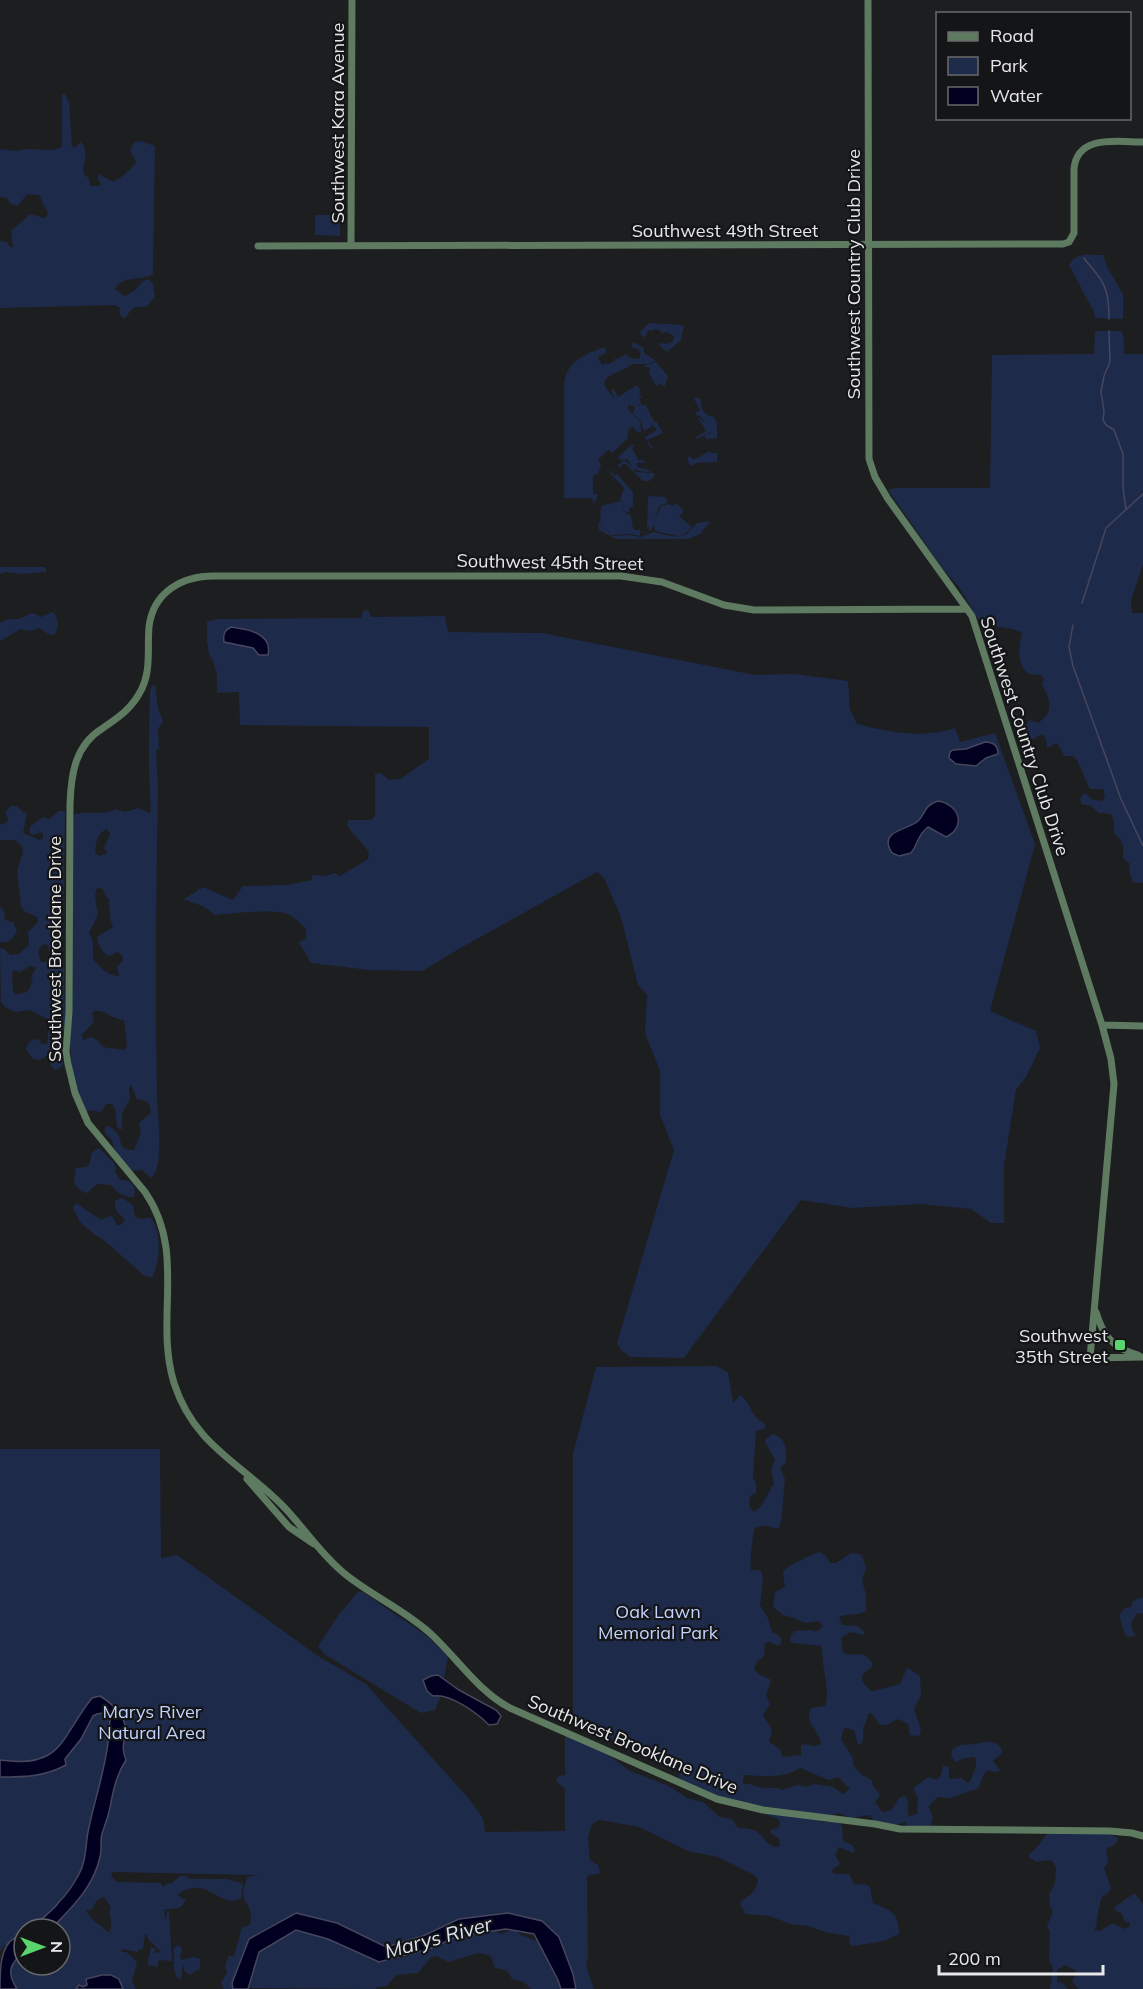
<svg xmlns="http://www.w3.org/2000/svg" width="1143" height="1989" font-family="Mulish,sans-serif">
<rect width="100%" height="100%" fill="#1d1e20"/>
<!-- green -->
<path fill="#1e2a49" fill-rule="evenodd" d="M62 94H65L69 103 72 146 74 148 81 142C90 153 83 160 83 171L85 176 88 177 91 186H99L101 184 98 179V174L113 182C120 179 132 169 136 162L130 151 134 142 140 141 155 146 153 274C143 282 123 274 115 289L125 296 134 291 143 281 149 279 153 284 155 296 147 307C131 306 133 308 125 319L120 315V308L115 305 0 308V241L7 242 10 247H13L11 231 30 214 44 218 47 216 48 213 39 195 27 194 18 206 11 204 6 198 0 197V149L16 151 25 149 54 150 62 147Z
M315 215H340V236L315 235Z
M1103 255 1107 267 1123 294V319L1095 318 1094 312 1069 265C1075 252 1090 255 1103 255Z
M649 323 684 325 681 340 667 352 659 345 660 343 668 344 669 342 672 343 674 336 667 332 661 334V331L655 329 652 331 648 330 645 338 639 333Z
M1095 331H1122L1124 340V354H1143V565L1131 600 1132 613H1143V883L1133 882 1129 870 1130 864 1123 858C1124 845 1123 842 1114 833V821L1111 814 1099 813 1091 806 1081 804 1080 798 1084 793 1087 794 1091 799 1102 801 1105 796 1103 789H1091L1089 787 1077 760 1073 756H1064L1057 743 1047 748 1046 739 1042 734 1033 739H1021C1016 733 1014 727 1017 720L1023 726 1026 725 1029 720 1038 723C1054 713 1051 700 1042 685L1044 679 1041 675 1028 674C1017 664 1018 647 1022 633 1013 627 997 628 986 625L985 621 978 619 959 587 943 569 888 490 895 488H990L992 355 1094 354Z
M633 342 644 348V353L656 361 648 364H632C619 376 589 373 615 399L611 391 614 389 618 397 635 386H638L641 392 639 393 642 398 639 399 641 403 636 406 642 404 643 406 646 405 654 422H657L663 433 647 440 653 448 651 449 645 437 657 430 651 424V427L644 431 640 421 633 413 635 407 629 404 628 409 640 422 641 432H637L633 427 628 430V438L612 453 608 450 598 460 601 465 598 474 593 475V494L598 495 594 504 592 498H564V385C566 361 584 355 604 347L607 352 598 357 602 365 606 363 607 364 615 361 614 359 620 358 626 354 630 358 639 359 641 353 638 351 639 349 631 347Z
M656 362 668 376 664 388 662 383 656 386 649 373 650 368 643 366Z
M695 397 700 399 703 411 707 415 714 417 717 423V438L706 439 704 436 711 433 712 429 711 432 697 439 696 437 706 431 697 416 706 423 700 416 694 414 700 410 694 399Z
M631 445H635L632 448 639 461 642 459 645 463H637V467L653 471 645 472 634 469 635 472 654 473V477L649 481H643L626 464H623L620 468 617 466 624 460 633 467 627 459 621 460 618 457Z
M710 451 711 453H717V462L697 463 690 466 687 458 690 456 693 460Z
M617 467 612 473 615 476 617 474 633 492V507L629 508V513L624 511 620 499 624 488 610 473Z
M648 496 666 497 667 503 659 506 655 521 661 506 669 504 673 506 676 503 684 511 679 516 692 527 686 533 679 536 687 534 697 523 711 521 700 534 689 539H616L599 530 598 522 613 536 627 535 641 537 653 532 676 537 678 536 655 531 654 524C650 532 651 533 641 533L649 532V527H647Z
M621 501 623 511 631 516 633 528 635 530H640V536L630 534 612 535 600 523 601 506Z
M0 567H43L46 568V572L23 574 6 572 0 574Z
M368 610 371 617 445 616 448 632 542 633 755 675 794 674 848 681 850 709 857 724C888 732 924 739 955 728L960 742 995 733 1035 844 990 1011 1036 1031 1040 1048 1026 1077 1016 1090 1004 1165V1223H991L971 1209 921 1204 852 1208 801 1200 684 1358 630 1357 621 1350 617 1343 674 1150 660 1115V1071L645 1033 647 995 638 985 621 917 604 878 597 872 450 954 423 971 369 970 311 963 299 942 306 939V929C300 923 295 917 287 914 276 909 230 913 216 915L202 906 184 899 203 887 233 900 243 886 287 885 312 880V875L326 876 335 873 340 876 368 859 369 852 347 826 349 820H371L375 816V774L381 773 389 780 400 779 429 759V727L240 725 239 692 217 693V676L214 663 209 654 207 642V622L216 619 361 618 363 611Z
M53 612C59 618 59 629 54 635L48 634 40 628 29 631 21 629 0 641V623C9 616 13 621 21 618 31 614 30 610 41 617Z
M155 685 158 709 163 721 158 729 159 749 156 750 158 789C156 891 155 992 157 1094 157 1111 165 1168 151 1178L142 1170 131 1171 116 1153 111 1139 105 1133V1127L108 1126C119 1132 119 1135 122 1147L128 1150H134L141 1132 139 1123 151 1113 150 1105 146 1101 137 1099 131 1085 129 1088 130 1099 122 1114V1130L117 1127 115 1109 112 1104H106L101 1112 89 1110 87 1113C75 1093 72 1070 70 1047L72 815C86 810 103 816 116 809L125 812 138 808 149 813 151 812C148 771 149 732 150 691L152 686ZM107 829 110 834 104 848 108 853 99 856 95 853C96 842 97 833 107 829ZM97 888 103 889 105 895 109 900 110 919 113 927 97 937C98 945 101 952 109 956L117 952 122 955 123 960 117 967 119 976C108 976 100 967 93 959V941L89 933 98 915C97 906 93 897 97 888ZM95 1011C107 1010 111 1019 124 1020L127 1045 124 1050 103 1047 97 1040 91 1037 83 1040 82 1035 94 1022 92 1013Z
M11 806H17L23 812 27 813 23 833 40 840 43 838V832L32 835 30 833V827L43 817 49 819 59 811H65V814L63 932 54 933V939H60L63 948 53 953 49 952 48 946 45 944C37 947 38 955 41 962H44L57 955 64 960 65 1023 61 1046 63 1066 56 1070 51 1067 50 1058 47 1056 40 1060 33 1059 26 1049C28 1043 31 1039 38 1039L42 1044H47L49 1025 47 1019 30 1010 16 1012 5 1007 1 1002 0 948 4 949 10 955 19 954 29 945 28 932 38 922 37 917 24 911 21 906 17 871 23 852 22 846 15 840H0V825L7 822 8 818 5 813ZM30 966 36 967 31 978 33 981 28 991 16 995 13 991 12 973 14 970 20 972Z
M0 907 4 911 5 920 13 922 17 931C13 939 9 943 0 942Z
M99 1148 114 1163 116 1169 115 1172 120 1180C131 1180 137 1184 134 1197 125 1198 117 1193 111 1185L97 1184 87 1193 81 1191 74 1184 76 1168 87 1167 90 1162 92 1152Z
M122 1198 133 1205 135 1217 141 1219 150 1217C162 1229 161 1265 151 1278L142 1274 105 1241 94 1234 80 1222 73 1208 76 1203 101 1220 110 1216 113 1217 117 1225H121L125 1219C119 1214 112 1209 116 1200Z
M716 1366 728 1372 733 1403 740 1395C749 1401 749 1408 755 1416 757 1419 763 1422 766 1425L764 1429 756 1431 753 1478 756 1483V1493L752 1495 749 1499 750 1508 754 1512C764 1506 767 1493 774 1484L771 1469 775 1460 765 1442 766 1439 773 1434C787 1439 786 1448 786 1462L780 1468 785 1479 781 1522 779 1528 776 1529C767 1525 762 1524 754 1529 753 1543 749 1556 751 1570H760L763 1576 760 1605 768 1618 772 1632 780 1636 782 1642 778 1646 770 1642 765 1643 764 1656 757 1662 754 1668 757 1673 771 1680 766 1695 770 1704 763 1715 772 1730 769 1742 780 1749 782 1757 801 1755V1746L803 1744 815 1746 821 1744V1741C819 1739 818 1735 816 1732 811 1722 806 1721 811 1708L825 1706C830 1691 824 1677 823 1662 822 1656 823 1652 821 1646L793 1643 790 1641 791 1635 795 1631 811 1630 816 1632 823 1626 819 1621 805 1623 794 1618 783 1615 773 1607 775 1592 785 1587 783 1572C788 1565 811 1555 819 1552L825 1555 830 1563H836L851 1553 860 1554 863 1559 866 1568 862 1580 866 1595V1611C859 1616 847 1613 839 1617L842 1625 858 1626 864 1632V1635L850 1632 841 1638 843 1653C857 1658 862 1648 873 1664L872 1667 862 1675V1681L870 1690 874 1691 900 1684 906 1670 908 1668 920 1676 921 1695 914 1709 921 1730 919 1736 910 1735 908 1724 898 1719 886 1725H880L871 1713 868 1714C868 1720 865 1722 864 1727 862 1733 865 1738 861 1744H858L854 1730 846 1728 843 1730 841 1739 853 1758V1765L861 1774 872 1780 873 1786 879 1793V1797L875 1802 882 1812C894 1812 893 1806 899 1798L905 1796 908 1801V1814L910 1816 918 1813 917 1809 918 1799 913 1788 929 1777 937 1780 941 1775 943 1766 949 1767V1779L961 1778 968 1783 970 1782 976 1767V1759L974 1757 965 1758 956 1762 951 1756 952 1750C960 1743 965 1745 975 1744 987 1742 995 1738 1002 1750V1753L993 1761 1001 1771 994 1772 988 1770C982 1775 981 1781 979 1788L951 1798 938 1797 929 1806 933 1818 930 1827H908L905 1822 893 1826 873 1820 870 1815 851 1818 839 1813 820 1818 810 1812 803 1813 822 1822H837L842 1826 843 1841 852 1845 855 1850 853 1853 839 1847 835 1855 840 1864 833 1869 832 1872 835 1874H849L854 1884C876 1885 868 1885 873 1903 891 1911 899 1911 899 1934L884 1941 853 1946 850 1945 849 1936 825 1932 808 1926 791 1924 769 1916 745 1914 740 1903C748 1894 756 1895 758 1879L754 1875 718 1857 688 1851 639 1827 600 1820 592 1824 588 1837 590 1860 598 1865 600 1872 598 1874 589 1875 587 1878 588 1957 586 1966 594 1989H574V1976L549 1941 506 1921 398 1953 296 1913 249 1939 232 1983 233 1989H224L221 1983 227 1972 225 1965 229 1956H234L242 1927 250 1925C254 1905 243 1905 243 1892 244 1887 246 1881 247 1877L258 1875 112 1872 111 1875 116 1882 161 1883 163 1887 166 1884 172 1883 180 1876H186L190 1879H228L243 1884 241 1899C218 1909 207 1873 177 1895L186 1900C181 1910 175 1909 165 1909L164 1915 166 1920 167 1911H169L172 1961 159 1960 157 1967 147 1965 151 1947 155 1949V1953L161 1952 148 1939 147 1934 145 1935 143 1949H139L138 1952 122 1949 121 1952H126L137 1962 132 1982 136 1989H123L122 1984 86 1979 87 1984 83 1987 79 1985 76 1989H17C6 1972 10 1964 24 1951V1965H60V1929H51C68 1911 87 1896 95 1872L81 1871 60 1902 37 1924 34 1929H24V1939L18 1943 3 1946 0 1952V1449H160L161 1558 177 1555 318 1656 366 1684 470 1800 483 1818 485 1832 565 1831V1789L556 1781 558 1776 565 1775V1732L606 1753 630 1771 669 1786 687 1798 703 1802 720 1817 732 1819 738 1828C767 1827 759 1844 777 1847L779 1846 780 1840 771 1833 770 1830 779 1827 780 1822 778 1819 686 1783 679 1777 680 1772 573 1720V1453L596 1367ZM800 1768 829 1780 838 1777 850 1789 843 1794 833 1787 814 1784 806 1787 797 1785 783 1790C773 1786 767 1790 758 1787 751 1785 750 1783 743 1784L744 1775C762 1776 784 1779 800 1768ZM104 1897 111 1907 109 1910C111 1920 113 1924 109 1933 102 1925 91 1922 86 1910H91L97 1900Z
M361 1591 427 1636 448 1656 441 1695 435 1710 421 1713 324 1654 318 1646 340 1613 358 1592Z
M1143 1597V1628V1614L1137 1613 1131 1623 1132 1630 1136 1635 1131 1637 1125 1635 1119 1615 1125 1608 1131 1607 1133 1601Z
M1051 1831 1056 1834H1110L1118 1838 1116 1844 1106 1849 1108 1863 1104 1868 1111 1888 1110 1891 1101 1898C1100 1908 1096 1916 1097 1925L1094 1930 1099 1931 1113 1923 1124 1929 1130 1926V1923L1124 1921 1122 1914 1115 1910V1907L1133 1894H1136L1143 1904V1989H1079L1072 1982 1076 1974 1075 1970 1065 1965 1057 1970V1982L1063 1983 1067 1989H1050L1053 1968 1049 1960 1050 1932 1047 1926 1053 1912 1050 1906 1049 1894 1055 1883 1056 1867 1051 1860 1036 1862 1029 1857V1854C1041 1846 1041 1838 1051 1831Z
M491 1928 501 1934 514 1929 521 1935 539 1942 570 1989H531L524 1982 512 1979C507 1968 505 1970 495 1968L491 1956 479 1953 448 1962 437 1956 431 1957 418 1973 396 1975 387 1986 377 1987 376 1989 247 1988 259 1952 296 1930 328 1939 379 1962 405 1957 441 1940Z
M178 1945 181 1947 182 1950 180 1956 182 1960 193 1957 201 1959 199 1970H196L191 1975 185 1972 183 1963 181 1980 176 1976 174 1969V1948Z"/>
<!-- water -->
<path fill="#010021" stroke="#46465d" stroke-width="1.5" d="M231 627C247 629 273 633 268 655H259L253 648 224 642C223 634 224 631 231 627Z
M985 742C993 742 998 746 998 754L986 758 976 766 956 764 949 758 950 752 953 750 966 749Z
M938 801C959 804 967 827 946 837L928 827C917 835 919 843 911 853L899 856 892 853C877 830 909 830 918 821 927 812 923 806 938 801Z
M438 1675 459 1690 496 1710 501 1716 497 1724 489 1725C477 1713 450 1693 433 1696L427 1691 423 1680 431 1676Z
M100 1696C113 1704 129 1719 125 1736 123 1746 122 1750 126 1760 115 1777 113 1793 109 1812 107 1820 104 1827 102 1834 100 1842 102 1850 100 1857 93 1888 72 1907 51 1929H34C40 1918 52 1912 59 1902 66 1895 73 1885 78 1876 87 1861 85 1844 89 1827 97 1791 109 1757 110 1720 104 1713 101 1711 93 1716L81 1739 65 1759 66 1765C44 1777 24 1777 0 1777V1760C63 1769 60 1738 92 1698Z
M296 1913 337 1923 386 1947 423 1936 459 1919 508 1913 542 1921 559 1937 573 1974 576 1989H561L558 1980 534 1934 506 1929 458 1936 429 1949 379 1962 328 1939 296 1930 259 1952 248 1989H233L232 1983 249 1939Z
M15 1938 18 1942 24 1939V1951C10 1964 6 1972 17 1989H0C0 1971 0 1945 15 1938Z
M102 1975H111L119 1979 123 1989H76L79 1985 83 1987 87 1985 86 1979Z"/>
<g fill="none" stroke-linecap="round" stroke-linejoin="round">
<!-- stream -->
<path stroke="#46465d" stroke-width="1.5" d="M1084 258C1089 265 1094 270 1099 277 1108 289 1109 304 1109 319
M1109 331 1110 362 1104 376 1101 392 1104 411 1103 420 1106 425 1114 430 1123 454V487L1126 510
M1082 603 1106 528 1143 494
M1073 625 1069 647 1073 666 1121 799 1143 846"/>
<!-- secondary -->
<path stroke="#5e7a60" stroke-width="7" d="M868 0 869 459 875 477 888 499 972 616 1102 1025 1111 1059 1114 1084 1090 1358 1143 1357
M351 245 352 0
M258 246 1063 244 1069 242 1074 233V169C1077 134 1118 142 1143 142
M967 609 754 610 724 605 662 582 621 576H214C182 576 153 592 149 627 147 650 152 673 139 694 130 710 117 718 103 728 75 745 71 774 70 804L69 1012 66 1052 68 1064 75 1093 88 1123 145 1192C187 1253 154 1318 174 1383 194 1445 239 1462 281 1504 303 1526 320 1554 345 1574 372 1596 405 1610 431 1634 457 1658 478 1691 510 1708L717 1799 763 1810 875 1824 900 1829 1110 1831 1132 1833 1143 1836
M1102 1025 1143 1026
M1096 1312C1103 1336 1113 1348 1138 1355
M247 1479 289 1527 314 1544"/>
</g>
<!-- markers -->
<rect fill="#5ad56e" stroke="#141517" stroke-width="2" x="1114" y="1339" width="12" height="12" rx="3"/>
<g text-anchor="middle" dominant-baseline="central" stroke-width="4.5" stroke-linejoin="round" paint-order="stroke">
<!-- street labels -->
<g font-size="18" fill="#e8e8ea" stroke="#141517">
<text transform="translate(337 123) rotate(-90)">Southwest Kara Avenue</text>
<text x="725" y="230">Southwest 49th Street</text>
<text transform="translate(853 274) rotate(-90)">Southwest Country Club Drive</text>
<text transform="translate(550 562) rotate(1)">Southwest 45th Street</text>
<text transform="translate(1025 736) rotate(72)">Southwest Country Club Drive</text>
<text transform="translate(54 949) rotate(-90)">Southwest Brooklane Drive</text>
<text transform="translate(633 1744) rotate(23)">Southwest Brooklane Drive</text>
</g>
<!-- poi labels -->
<g font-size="18" fill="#e8e8ea" stroke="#141517" text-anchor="end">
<text x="1108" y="1335">Southwest<tspan x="1108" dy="21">35th Street</tspan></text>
</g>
<!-- park labels -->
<g font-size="18" fill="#c2d3ff" stroke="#141517">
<text x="658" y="1611">Oak Lawn<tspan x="658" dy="21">Memorial Park</tspan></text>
<text x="152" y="1711">Marys River<tspan x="152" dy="21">Natural Area</tspan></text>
</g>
<!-- water labels -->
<g font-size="20" font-style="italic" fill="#dce3f1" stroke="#141517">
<text transform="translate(438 1937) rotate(-15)">Marys River</text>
</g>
</g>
<!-- legend -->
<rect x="936" y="12" width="195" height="108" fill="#141517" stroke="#69696b" stroke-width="1.5"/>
<rect x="948" y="32" width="30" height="9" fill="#5e7a60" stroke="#69696b" stroke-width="1.5"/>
<text x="990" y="42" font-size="18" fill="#e8e8ea">Road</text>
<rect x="948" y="57" width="30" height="18" fill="#1e2a49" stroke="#69696b" stroke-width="1.5"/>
<text x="990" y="72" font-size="18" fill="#e8e8ea">Park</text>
<rect x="948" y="87" width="30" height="18" fill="#010021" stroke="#69696b" stroke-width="1.5"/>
<text x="990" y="102" font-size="18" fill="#e8e8ea">Water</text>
<!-- north arrow -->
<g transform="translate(42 1947) rotate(90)"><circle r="28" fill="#141517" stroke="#69696b" stroke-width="1.5"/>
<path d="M0-4.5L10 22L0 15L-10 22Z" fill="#5ad56e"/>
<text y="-9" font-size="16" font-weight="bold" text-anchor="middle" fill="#e8e8ea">N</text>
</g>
<!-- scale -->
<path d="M939 1965v9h164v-9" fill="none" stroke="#e8e8ea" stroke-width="3"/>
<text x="948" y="1965" font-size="18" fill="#e8e8ea" stroke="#141517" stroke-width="4.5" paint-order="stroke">200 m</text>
</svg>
